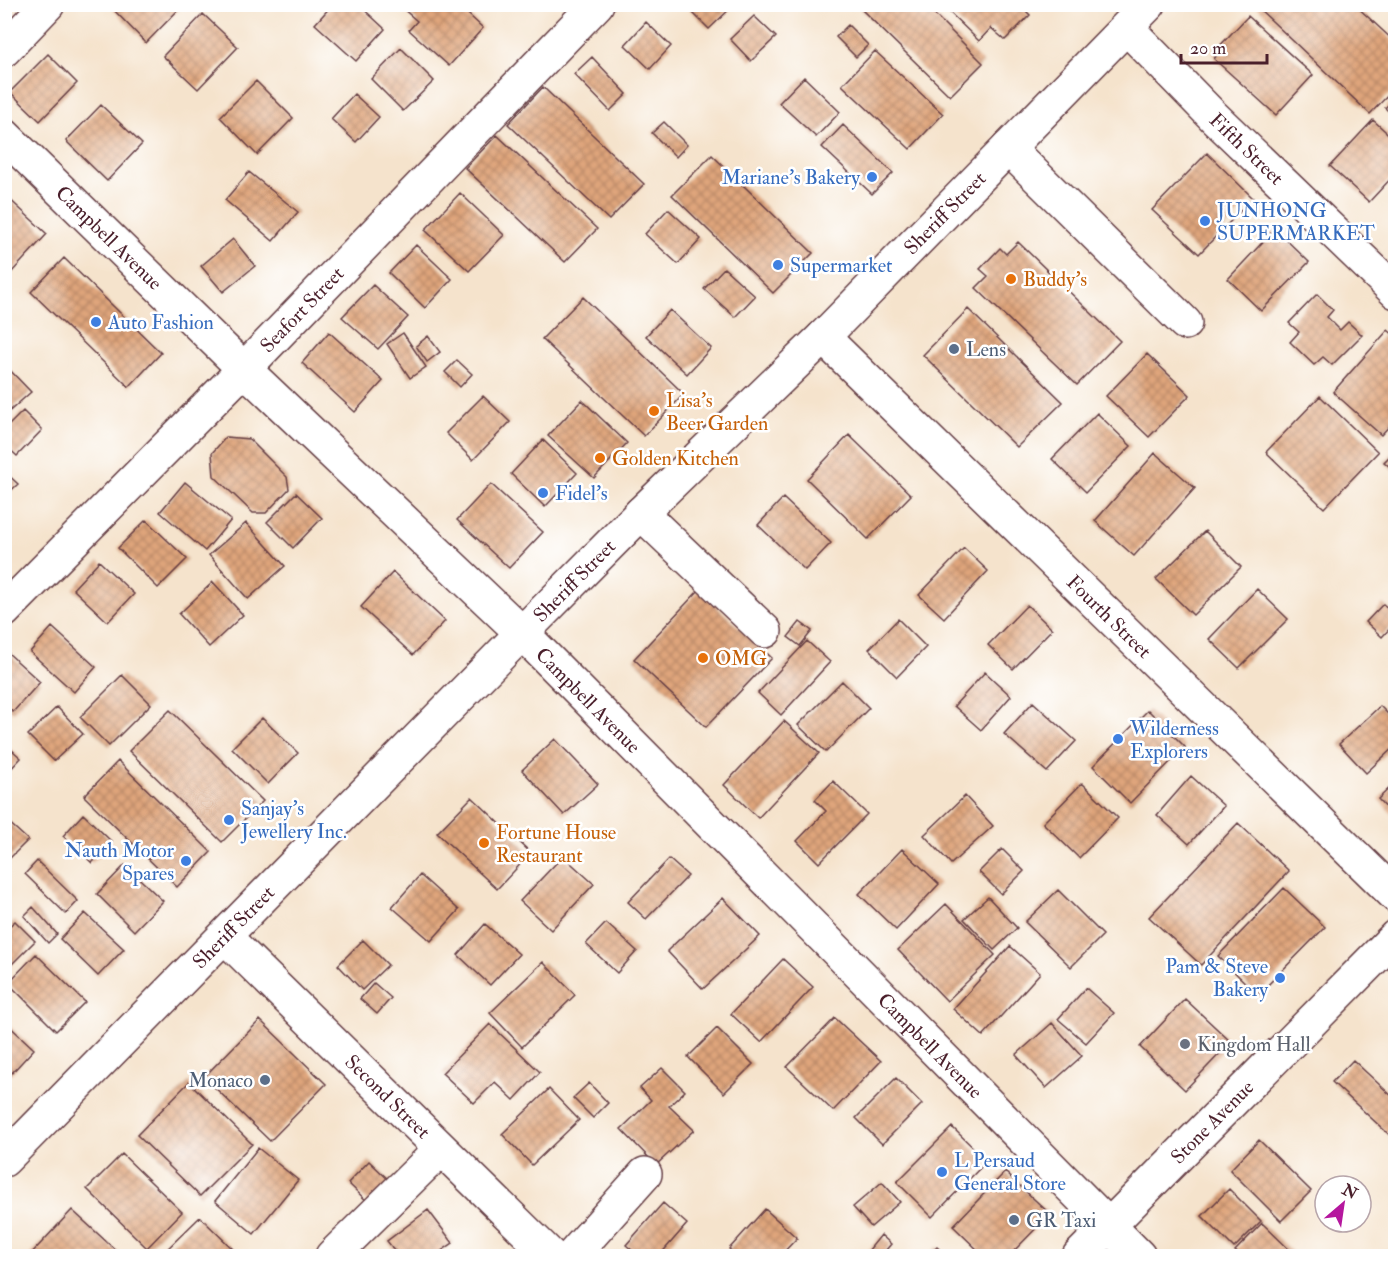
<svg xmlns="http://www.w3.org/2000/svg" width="1400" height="1261" font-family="'IM FELL Double Pica',serif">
<defs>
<pattern id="building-cross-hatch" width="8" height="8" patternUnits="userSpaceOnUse" patternTransform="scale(1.5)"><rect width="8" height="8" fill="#dfa57c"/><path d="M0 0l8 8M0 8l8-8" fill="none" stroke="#b78666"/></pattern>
</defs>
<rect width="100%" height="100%" fill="#fff"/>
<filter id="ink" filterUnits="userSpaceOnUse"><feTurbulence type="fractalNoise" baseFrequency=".0167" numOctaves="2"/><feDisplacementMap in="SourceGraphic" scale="12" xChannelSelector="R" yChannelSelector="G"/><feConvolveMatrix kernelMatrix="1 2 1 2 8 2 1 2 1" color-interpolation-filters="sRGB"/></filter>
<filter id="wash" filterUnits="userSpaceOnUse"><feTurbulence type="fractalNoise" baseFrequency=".008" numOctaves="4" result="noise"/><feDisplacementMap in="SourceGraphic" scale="24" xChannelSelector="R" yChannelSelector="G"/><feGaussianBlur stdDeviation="1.35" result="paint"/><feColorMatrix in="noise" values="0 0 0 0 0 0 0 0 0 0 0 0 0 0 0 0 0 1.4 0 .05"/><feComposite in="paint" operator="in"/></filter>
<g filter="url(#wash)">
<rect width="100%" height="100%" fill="#f5e3cc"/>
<g id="blocks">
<!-- building -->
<path fill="url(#building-cross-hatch)" d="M108 4H178L181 7 146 43Z
M333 4H358L385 29 356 61 315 24Z
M403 4H457L483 28 449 66 409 30 417 21 401 7Z
M684 4H735L709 29Z
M859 4H924L983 63 950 96 858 6Z
M941 4H1019L1030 15 1005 40 991 28 979 41Z
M1254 4H1354L1396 43V87L1370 114Z
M203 14 238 47 198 89 163 56Z
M754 16 776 37 751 61 730 39Z
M1248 16 1313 75 1276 115 1214 59 1216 56 1213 53Z
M646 22 671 46 650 69 625 45Z
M848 25 868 45 856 57 836 37Z
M401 48 434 81 403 111 371 79Z
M875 51 943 114 910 149 842 85Z
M48 54 77 83 40 121 10 92Z
M592 57 627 94 610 111 574 74Z
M804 77 840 112 816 137 779 103Z
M256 81 293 118 257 155 220 117Z
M543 87 644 184 609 220 508 124Z
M354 94 379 117 356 142 331 119Z
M1396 97V118L1385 108Z
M101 105 142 144 107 181 66 141Z
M1373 120 1396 141V173L1369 202 1330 166Z
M664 122 687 145 676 157 652 133Z
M843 125 893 173 872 194 822 147Z
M497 135 597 229 565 262 465 168Z
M1207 153 1253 198 1199 254 1152 210Z
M712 155 813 253 773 293 672 195Z
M249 172 298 212 273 241 225 200Z
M460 193 504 235 469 271 425 230Z
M4 194 47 234 11 273 4 267Z
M668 209 701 239 678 264 645 234Z
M1275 229 1309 262 1261 311 1228 279Z
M233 239 255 266 223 292 201 266Z
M1018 242 1120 341 1077 385 976 288 988 276 980 269 1000 248 1006 254Z
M416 245 452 279 425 308 389 273Z
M64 258 161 353 129 387 31 292Z
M724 268 755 296 735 317 704 289Z
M373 285 408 317 378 349 342 317Z
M1317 294 1333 310 1327 317 1340 330 1348 322 1362 335 1332 365 1323 357 1314 365 1290 342 1299 332 1289 323Z
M583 297 684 394 644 436 542 339Z
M968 309 1063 402 1017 447 923 355Z
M670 310 711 348 687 374 646 336Z
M1388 330 1396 337V419L1381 435 1333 392Z
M329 332 383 381 355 412 302 363Z
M403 333 426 367 410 378 387 344Z
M428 336 440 352 427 362 416 346Z
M1147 354 1190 395 1149 437 1106 396Z
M457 360 472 374 460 387 445 372Z
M4 364 31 392 4 416Z
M483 396 510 422 473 460 446 433Z
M1320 396 1378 452 1324 508 1266 452Z
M582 400 627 443 594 478 548 436Z
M23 411 42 430 17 456 4 444V430Z
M1097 413 1131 446 1086 492 1052 459Z
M849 435 911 495 868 539 807 479Z
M226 437 249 439 287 477 289 489 266 513H253L214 476 212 453Z
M543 440 577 473 545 507 511 474Z
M1396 450V472L1384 462Z
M1155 453 1195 488 1134 556 1095 521Z
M4 471 18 484 4 497Z
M185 482 231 520 205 551 160 512Z
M491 484 543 532 509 568 457 520Z
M296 493 322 518 293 548 267 522Z
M783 498 831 543 805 570 758 525Z
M146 520 187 559 158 588 118 548Z
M246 523 285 566 248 599 209 555Z
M1205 531 1241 567 1193 615 1156 579Z
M964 548 988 571 944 618 919 595Z
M99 561 134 594 108 622 73 589Z
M393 572 445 621 413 655 361 607Z
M213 582 243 615 209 647 179 614Z
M1257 589 1288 619 1239 668 1209 639Z
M699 590 772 658 706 727 634 659Z
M1383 604 1396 615V622L1382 637 1366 622Z
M1027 605 1052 629 1013 669 988 645Z
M898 619 926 647 897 677 869 649Z
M800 622 812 631 800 646 788 637Z
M52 627 96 667 74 692 30 652Z
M807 641 830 662 781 715 758 693Z
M7 652 40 682 13 712 4 705V655Z
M985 672 1011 696 981 730 954 706Z
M122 675 151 704 109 746 80 717Z
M842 681 869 708 826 752 798 725Z
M1033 702 1076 741 1047 772 1004 734Z
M1380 706 1396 722V745L1366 773 1339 744Z
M57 707 83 734 54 761 28 735Z
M170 710 263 801 222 842 129 751Z
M1148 710 1185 747 1130 803 1093 766Z
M262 718 298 753 268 784 232 748Z
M784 721 819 753 758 818 724 785Z
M555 739 598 784 564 815 522 770Z
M4 743 21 758 4 776Z
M118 761 211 852 177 887 84 796Z
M1191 776 1224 806 1189 844 1157 815Z
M833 781 867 814 819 863 797 841 826 811 815 800Z
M1396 782V818L1378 799Z
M1082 783 1118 818 1079 858 1043 823Z
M965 796 993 826 951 864 924 835Z
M472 797 531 853 497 889 437 833Z
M83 814 112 842 92 863 63 836Z
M4 818 28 840 4 864Z
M1238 823 1289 871 1201 965 1149 917Z
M902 849 939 884 896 930 859 894Z
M1002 849 1024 871 1001 894 979 872Z
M563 856 594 884 551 930 520 901Z
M669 859 688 876 646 919 628 902Z
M37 861 78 901 66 914 25 874Z
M125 865 163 901 134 931 97 894Z
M420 875 459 910 431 941 392 907Z
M1284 888 1325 927 1258 995 1218 956Z
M1058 890 1103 935 1071 967 1025 922Z
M988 897 1017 928 994 950 964 919Z
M723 898 760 936 703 989 667 951Z
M946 904 995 955 947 1001 898 950Z
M33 907 57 934 48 943 24 916Z
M85 913 124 949 98 976 60 939Z
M15 921 35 941 4 972V931Z
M606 923 637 951 617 973 586 944Z
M485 924 519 954 490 985 458 955Z
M363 940 388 965 362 990 338 965Z
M1010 946 1040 973 983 1036 953 1009Z
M36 954 85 1002 56 1031 8 983Z
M783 959 813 987 761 1042 731 1014Z
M543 962 575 995 522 1047 490 1013Z
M374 983 391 998 377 1014 360 999Z
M1086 988 1114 1013 1086 1043 1058 1019Z
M1185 999 1231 1042 1185 1090 1140 1047Z
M835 1018 881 1061 833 1111 787 1067Z
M260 1020 326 1084 270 1141 204 1077Z
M4 1021 34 1049 10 1075 4 1069Z
M1052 1023 1082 1056 1046 1088 1016 1055Z
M490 1024 540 1072 514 1100 495 1082 474 1103 442 1073Z
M717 1028 753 1064 724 1093 688 1057Z
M1353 1060 1396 1100V1141L1332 1082Z
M662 1068 685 1091 669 1106 694 1130 656 1165 621 1129 651 1100 640 1088Z
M896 1078 922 1104 882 1144 856 1118Z
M189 1082 252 1144 200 1196 137 1135Z
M589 1083 608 1103 593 1118 573 1098Z
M549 1089 579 1120 532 1165 502 1134Z
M952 1127 987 1161 932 1217 897 1182Z
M1259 1140 1311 1191 1281 1221 1230 1170Z
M258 1148 298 1180 254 1234 215 1201Z
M122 1154 182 1212 147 1248 87 1189Z
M369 1161 393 1184 372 1206 348 1183Z
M1005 1172 1050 1214 1009 1256H984L953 1226Z
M882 1182 900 1202 871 1227 853 1207Z
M1229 1189 1261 1221 1234 1248 1202 1216Z
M663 1203 687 1224 659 1256H639L626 1245Z
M765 1209 797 1238 780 1256H737L729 1249Z
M72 1210 122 1256H29Z
M428 1210 453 1243 434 1256H399L387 1241Z
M200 1217 240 1256H160Z
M1262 1223 1296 1256H1241L1235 1251Z
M881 1235 891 1244 881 1256H864Z
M937 1247 947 1256H928Z"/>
</g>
</g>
<g filter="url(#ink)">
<use href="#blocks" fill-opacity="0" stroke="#643c43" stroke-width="1.5"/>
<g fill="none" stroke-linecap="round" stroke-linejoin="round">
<!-- minor casing -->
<g stroke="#643c43" stroke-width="36">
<g id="minor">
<path id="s1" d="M1127 28 1213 116 1396 292"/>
<path d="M4 50 48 4"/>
<path id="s2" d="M4 135 244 369 522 633 1139 1256"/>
<path d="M1008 148 1185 323"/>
<path id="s3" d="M823 337 1396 896"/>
<path d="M641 513 765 631"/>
<path id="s4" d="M4 611 244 369 597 4"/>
<path id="s5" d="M225 937 551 1256"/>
<path d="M332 1256 441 1149"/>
<path d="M572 1256 645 1174"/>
<path id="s6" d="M1079 1256 1396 936"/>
</g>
</g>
<!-- major casing -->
<g stroke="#643c43" stroke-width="36">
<g id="major">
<path id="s7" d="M4 1160 522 633 641 513 823 337 1149 4"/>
</g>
</g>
<!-- minor -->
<use href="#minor" stroke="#fff" stroke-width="33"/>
<!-- major -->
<use href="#major" stroke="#fff" stroke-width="33"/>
</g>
</g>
<!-- markers -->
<g fill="#3f7fe0" stroke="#fff" stroke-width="2">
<circle cx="872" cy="177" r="6"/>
<circle cx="1205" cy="221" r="6"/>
<circle cx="778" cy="265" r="6"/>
<circle cx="96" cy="322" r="6"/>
<circle cx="543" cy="493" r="6"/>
<circle cx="1118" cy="739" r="6"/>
<circle cx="229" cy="820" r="6"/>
<circle cx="186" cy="861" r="6"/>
<circle cx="1280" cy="978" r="6"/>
<circle cx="942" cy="1172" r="6"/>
</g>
<g fill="#e8710a" stroke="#fff" stroke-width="2">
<circle cx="1011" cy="279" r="6"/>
<circle cx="654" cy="411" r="6"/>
<circle cx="600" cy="458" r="6"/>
<circle cx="703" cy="658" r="6"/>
<circle cx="484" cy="843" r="6"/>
</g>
<g fill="#5c6f8a" stroke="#fff" stroke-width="2">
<circle cx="954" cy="349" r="6"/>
<circle cx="265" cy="1080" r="6"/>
<circle cx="1014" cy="1220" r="6"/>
</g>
<circle fill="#6b7280" stroke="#fff" stroke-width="2" cx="1185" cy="1044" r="6"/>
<g text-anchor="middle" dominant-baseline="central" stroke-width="5" stroke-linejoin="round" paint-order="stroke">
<!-- street labels -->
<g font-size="20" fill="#4a1f2b" stroke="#fff">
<text stroke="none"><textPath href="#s1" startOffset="170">Fifth Street</textPath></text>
<text stroke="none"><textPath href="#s7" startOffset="1335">Sheriff Street</textPath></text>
<text stroke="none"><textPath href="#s2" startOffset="147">Campbell Avenue</textPath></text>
<text stroke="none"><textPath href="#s4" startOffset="424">Seafort Street</textPath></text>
<text stroke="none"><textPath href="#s7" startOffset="813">Sheriff Street</textPath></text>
<text stroke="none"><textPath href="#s3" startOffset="400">Fourth Street</textPath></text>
<text stroke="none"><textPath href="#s2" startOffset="813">Campbell Avenue</textPath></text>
<text stroke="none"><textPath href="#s7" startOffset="327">Sheriff Street</textPath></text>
<text stroke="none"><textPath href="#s2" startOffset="1299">Campbell Avenue</textPath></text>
<text stroke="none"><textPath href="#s5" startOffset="228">Second Street</textPath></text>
<text stroke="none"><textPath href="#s6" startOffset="189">Stone Avenue</textPath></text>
</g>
<!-- shop labels -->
<g font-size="20" fill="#366cbe" stroke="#fff" text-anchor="start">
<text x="860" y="177" text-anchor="end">Mariane's Bakery</text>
<text x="1217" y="210">JUNHONG<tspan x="1217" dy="23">SUPERMARKET</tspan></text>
<text x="790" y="265">Supermarket</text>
<text x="108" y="322">Auto Fashion</text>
<text x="555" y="493">Fidel's</text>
<text x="1130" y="728">Wilderness<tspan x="1130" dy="23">Explorers</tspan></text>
<text x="241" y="808">Sanjay's<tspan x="241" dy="23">Jewellery Inc.</tspan></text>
<text x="174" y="850" text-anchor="end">Nauth Motor<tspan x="174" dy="23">Spares</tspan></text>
<text x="1268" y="966" text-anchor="end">Pam &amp; Steve<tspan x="1268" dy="23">Bakery</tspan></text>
<text x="954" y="1160">L Persaud<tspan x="954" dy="23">General Store</tspan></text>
</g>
<!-- food labels -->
<g font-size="20" fill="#c56008" stroke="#fff" text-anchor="start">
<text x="1023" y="279">Buddy's</text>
<text x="666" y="400">Lisa's<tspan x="666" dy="23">Beer Garden</tspan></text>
<text x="612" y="458">Golden Kitchen</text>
<text x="715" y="658">OMG</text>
<text x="496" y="832">Fortune House<tspan x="496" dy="23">Restaurant</tspan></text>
</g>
<!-- service labels -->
<g font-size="20" fill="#4e5e75" stroke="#fff" text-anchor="start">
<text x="966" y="349">Lens</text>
<text x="253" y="1080" text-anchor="end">Monaco</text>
<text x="1026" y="1220">GR Taxi</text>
</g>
<!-- worship labels -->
<g font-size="20" fill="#5b616d" stroke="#fff" text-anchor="start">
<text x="1197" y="1044">Kingdom Hall</text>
</g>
</g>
<!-- margin -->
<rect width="1400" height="1261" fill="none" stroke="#fff" stroke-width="24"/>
<!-- north arrow -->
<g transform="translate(1343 1204) rotate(29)"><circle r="28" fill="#ffffff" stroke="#b7a5aa" stroke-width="1.5"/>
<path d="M0-4.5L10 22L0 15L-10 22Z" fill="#b5179e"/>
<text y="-9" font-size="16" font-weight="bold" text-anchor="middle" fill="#4a1f2b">N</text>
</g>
<!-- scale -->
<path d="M1181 54v9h86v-9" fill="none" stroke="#4a1f2b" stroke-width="3"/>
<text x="1190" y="54" font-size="18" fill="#4a1f2b" stroke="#ffffff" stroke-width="4.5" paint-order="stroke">20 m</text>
</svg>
